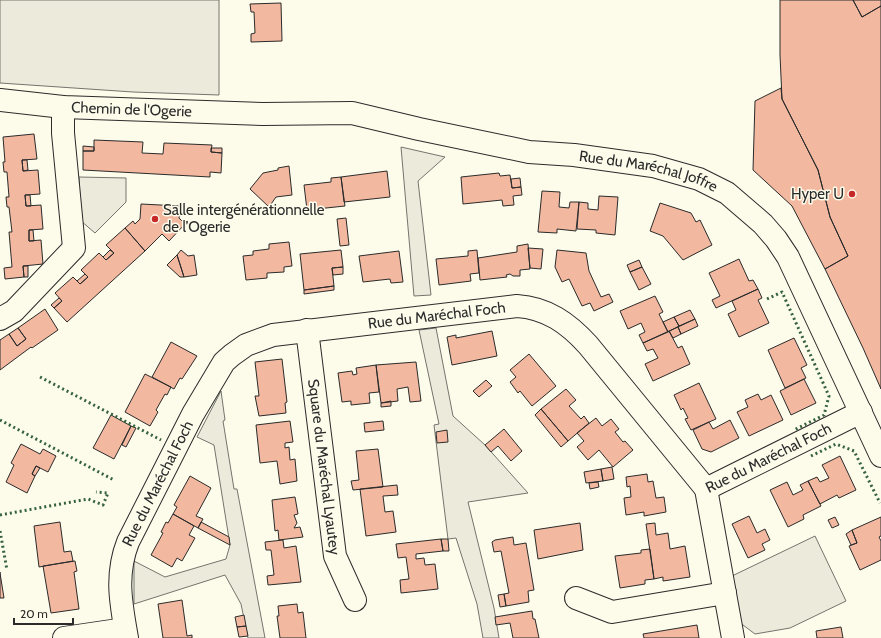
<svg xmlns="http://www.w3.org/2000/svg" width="881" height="638" font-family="Cabin,sans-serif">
<rect width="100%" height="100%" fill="#fdfbea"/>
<!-- green -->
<path fill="#ecebdb" stroke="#74746e" d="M0 0H219V95L133 92 0 83Z
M401 147 445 157 418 181 431 295 414 296Z
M79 177 126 178V202L95 233 81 221Z
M436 328 453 416 485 445 528 493 468 502 494 608 499 638H483L477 604 456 538 448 539 434 425 439 424 419 330Z
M221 391 225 420 223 421 234 489H237L265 638H248L241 604 225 575 134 604V561L165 577 226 559 230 545 214 445 197 437Z
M815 536 846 601 790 628 755 634 739 622 732 576Z"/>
<!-- building -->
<path fill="#f2b8a0" stroke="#2b2b2b" d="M780 0H853L862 17 881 6V389L863 348 825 269 848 256 830 217 818 170 782 99 780 55Z
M853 0H881V6L862 17Z
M281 3 282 41 251 42V34L255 33 254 12H251L250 4Z
M781 88 782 99 818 170 830 217 848 256 825 269 792 206 753 170 755 101Z
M34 134 37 159 22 160 23 171 38 170 40 194 25 195 26 206 41 205 43 229 29 230V241L41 240 43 264 23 266 24 277 5 279 4 268 12 267 9 232H12L9 207H7L6 197H9L7 172H4L3 162H5L3 137Z
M94 140 143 142 142 153 163 154 164 143 212 145 211 152 222 153 221 173 210 172V177L83 170V151H94Z
M83 146 94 147V151H83Z
M211 148H222V153L211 152Z
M22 160H27L28 170 23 171Z
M289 166 292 195 276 197 269 207 250 189 263 173 278 170V168Z
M387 171 390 197 344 202 341 177Z
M499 173 500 176 510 175 512 188 521 187 522 195 513 196 514 205 503 206 502 200 463 204 461 177Z
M341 177 345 206 307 210 304 185 331 182V178Z
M520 178 521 187 512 188 511 179Z
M542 191 560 192 559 207 569 208 570 202H579L576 231 557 229V233L538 232Z
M25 195H30L31 206H26Z
M599 196 618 197 615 235 596 233V230L577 229 579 202 588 203V209L598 210Z
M660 203 691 213 696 222 700 220 712 245 683 260 663 236 650 231Z
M141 204 180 206 179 218 185 224 169 241 162 234 145 251 125 228 133 221 135 224 140 219Z
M346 218 349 245 340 246 337 219Z
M125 228 145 251 67 322 54 308 62 301 55 293 73 277 80 284 88 277 81 270 99 253 106 260 114 253 106 245Z
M29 230H33L34 241H29Z
M289 242 292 266 284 267V272L267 273V278L246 280 243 256 253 255V251L269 249V244Z
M528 244 530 269 520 270V276H513L510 274 506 275 507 277 480 280 478 258 517 252V246Z
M528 248 543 249 541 269 530 268Z
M110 250 114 253 106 260 103 257Z
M181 250 188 256 194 255 197 275 184 277 177 255Z
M341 250 343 267 332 268 334 286 304 290 300 254Z
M477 250 479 273 470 274 471 281 439 285 436 259 468 256V251Z
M557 250 586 253 589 271 601 297 609 294 613 302 594 311 590 303 582 306 569 279 562 282 555 267Z
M399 251 403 282 391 283 390 279 363 282 359 256Z
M177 255 184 277H180L167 265Z
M739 259 749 281 753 280 758 289 716 308 712 300 720 296 709 273Z
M639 260 642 267 630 272 627 265Z
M23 266H28V277H24Z
M343 267V274L333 275 332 268Z
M642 267 651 284 639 290 630 272Z
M85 274 88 277 80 284 77 281Z
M334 286V290L304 294V290Z
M758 289 762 298 758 300 769 323 739 337 728 314 736 310 732 301Z
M655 296 663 312 659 314 668 332 643 343 639 335 645 332 641 323 628 329 620 311Z
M59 298 62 301 54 308 51 305Z
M45 309 58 330 32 348 31 347 0 370V340L9 334 17 346 26 339 18 328Z
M690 310 695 319 679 326 674 317Z
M674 317 679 326 668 332 663 322Z
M695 319 698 326 681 334 678 327Z
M678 327 681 334 673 338 669 331Z
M18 328 26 339 17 346 9 334Z
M492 331 497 356 452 365 447 337 456 335V338Z
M669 331 678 348 682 346 690 364 653 381 645 364 658 358 653 349 647 351 643 343Z
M794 338 807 365 801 368 806 378 785 388 768 350Z
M171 342 197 356 182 379 180 378 174 389 152 377Z
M529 354 556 386 532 406 520 391 518 393 510 382 516 377 510 370Z
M282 359 287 402 285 403 286 413 259 416 255 396H259L255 362Z
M416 362 421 401 410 402 408 387 397 389 398 401 381 403 376 365Z
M376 365 379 392 369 393 370 403 351 405V401L342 402 338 373 352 371 353 375 357 374 356 368Z
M145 374 171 387 167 395 165 394 156 410 158 412 150 426 125 412Z
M804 379 816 403 791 415 780 391Z
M486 380 492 386 479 397 473 391Z
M699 383 716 419 691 430 685 419 688 418 683 408 681 410 674 395Z
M566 389 576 400 569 406 581 419 584 416 589 423 568 441 541 409Z
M758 394 761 400 771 395 783 420 749 436 737 412 748 407 745 400Z
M391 401V406L381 407V403Z
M541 409 568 441 561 447 535 415Z
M111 415 131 426 114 459 93 448Z
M596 418 602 426 611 419 619 429 615 432 623 442 625 441 633 450 613 467 599 450 588 460 577 447 584 441 577 433Z
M730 420 739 438 711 452 702 449 693 430 709 422 713 429Z
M290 421 293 442 285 443V448L289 447 290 460 295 459 297 481 280 484 277 461 260 463 256 425Z
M383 421 384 430 365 432 364 423Z
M131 426 136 428 126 447 122 445Z
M504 429 522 451 511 461 498 446 491 452 485 445Z
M447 430 448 442 437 443 436 432Z
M21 444 40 454 43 449 56 456 48 472 36 466 32 474 35 476 27 493 6 482 14 465 11 463Z
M378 449 383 487 353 490 351 481 359 480 356 451Z
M840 456 856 490 839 498 837 495 820 504 808 481 817 477 820 482 829 478 822 465Z
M36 466 40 468 35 476 32 474Z
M612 467 614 479 603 481 601 469Z
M601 469 603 481 586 483 584 472Z
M647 474 648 482 653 481 656 498 664 497 666 512 644 516V512L626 515 624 498 631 497 630 486 627 487 626 477Z
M190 476 211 488 196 516 203 519 198 528 173 514 177 507 174 505Z
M808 481 821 506 803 515 804 519 788 527 770 490 787 482 793 495 803 490 800 485Z
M598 482 599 487 590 489 589 483Z
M397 485 398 495 383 496 385 512 393 511 396 532 366 536 360 489Z
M295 497 298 514 294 515 297 523 294 528 300 527 303 537 279 540 278 530 275 531 272 500Z
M173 514 194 526 189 535 195 538 182 561 177 558 172 567 151 555 163 533 161 532 166 522 168 523Z
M749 516 757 533 765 529 770 540 762 544 765 550 748 558 732 524Z
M835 517 839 525 832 528 828 520Z
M881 517V536L879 537 881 541V560L860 570 849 546 857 543 852 530Z
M60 522 64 552 71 551 73 561 39 567 34 526Z
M201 522 229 537 230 545 198 528Z
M580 523 583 550 538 559 534 530Z
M655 523 656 535 668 533 670 549 685 546 690 577 663 581V577L654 579 646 524Z
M852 530 857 543 851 545 846 534Z
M513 537 514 545 526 543 534 590 528 591 529 602 506 606 504 594 509 593 501 551 494 552 492 542 495 540Z
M441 539 443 551 416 554V559L424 558 425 565 435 564 438 589 401 593 400 580 409 579 406 557 398 558 396 544Z
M441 539H448L449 551H443Z
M283 540 284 548 296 546 301 582 268 585 267 576 274 575 271 550H266L265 542Z
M650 549 654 579 645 580V584L620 588 615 556 641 553V550Z
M75 561 77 571 74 572 79 609 51 613 43 566Z
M0 572V573L4 598H0Z
M504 594 506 606 500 607 498 595Z
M182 600 187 636 192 635V638H163L158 604Z
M297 604 298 613 303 612 306 638H280L277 616H279L278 606Z
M532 611 533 619H535L539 638H513L510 623 496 625 495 617Z
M244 615 246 626 237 627 235 617Z
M697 625 699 638H644L643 634Z
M246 626 248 636 239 637 237 627Z
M841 627 843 638H817L816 631Z"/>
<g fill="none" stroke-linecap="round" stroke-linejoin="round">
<!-- minor casing -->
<g stroke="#2b2b2b" stroke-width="24">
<g id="minor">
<path id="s1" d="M0 100 63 107 263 114 352 113 419 129 529 152 574 155 653 166 699 179 727 193 763 224 776 239 788 257 881 456"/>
<path d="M0 319 14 311 74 248 63 133V107"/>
<path id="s2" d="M307 330 335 556 355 600"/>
<path d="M706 489 733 638"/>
<path d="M576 598 612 612 725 593"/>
<path d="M64 638 125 629"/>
<path id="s3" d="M127 638C121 604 115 575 128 542L193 414 224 362 232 355 246 345 273 335 517 306C547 308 568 323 588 345L706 489 861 412"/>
</g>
</g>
<!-- minor -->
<use href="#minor" stroke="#fdfbea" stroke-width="22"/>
<!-- hedge -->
<path stroke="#34623c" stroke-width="3" stroke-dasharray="2 3" stroke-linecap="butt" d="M767 299 782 292 829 396 824 415 794 430
M40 377 161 440
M0 420 114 480
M811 456 836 444 854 451 880 503
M0 515 88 499 103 505 108 493 96 492
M0 531 7 570"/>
</g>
<!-- markers -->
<g fill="#c62828" stroke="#fdfbea" stroke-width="1.5">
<circle cx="852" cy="194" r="4"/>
<circle cx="155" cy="219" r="4"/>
</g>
<g text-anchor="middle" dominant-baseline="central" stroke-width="3" stroke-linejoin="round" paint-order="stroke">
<!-- street labels -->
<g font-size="15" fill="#2b2b2b" stroke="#fdfbea">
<text stroke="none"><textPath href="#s1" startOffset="132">Chemin de l'Ogerie</textPath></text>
<text stroke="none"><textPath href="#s1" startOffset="655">Rue du Maréchal Joffre</textPath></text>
<text stroke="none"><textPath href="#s3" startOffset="523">Rue du Maréchal Foch</textPath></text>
<text stroke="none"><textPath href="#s3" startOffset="943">Rue du Maréchal Foch</textPath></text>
<text stroke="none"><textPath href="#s2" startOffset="138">Square du Maréchal Lyautey</textPath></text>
<text stroke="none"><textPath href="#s3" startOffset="163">Rue du Maréchal Foch</textPath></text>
</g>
<!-- poi labels -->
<g font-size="15" fill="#2b2b2b" stroke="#fdfbea" text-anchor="end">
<text x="844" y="194">Hyper U</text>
<text x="163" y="210" text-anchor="start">Salle intergénérationnelle<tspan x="163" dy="17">de l’Ogerie</tspan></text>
</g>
</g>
<!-- scale -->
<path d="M14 618v6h59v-6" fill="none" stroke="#2b2b2b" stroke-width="2"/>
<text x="20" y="618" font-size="12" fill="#2b2b2b" stroke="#fdfbea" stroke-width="3" paint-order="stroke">20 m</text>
</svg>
